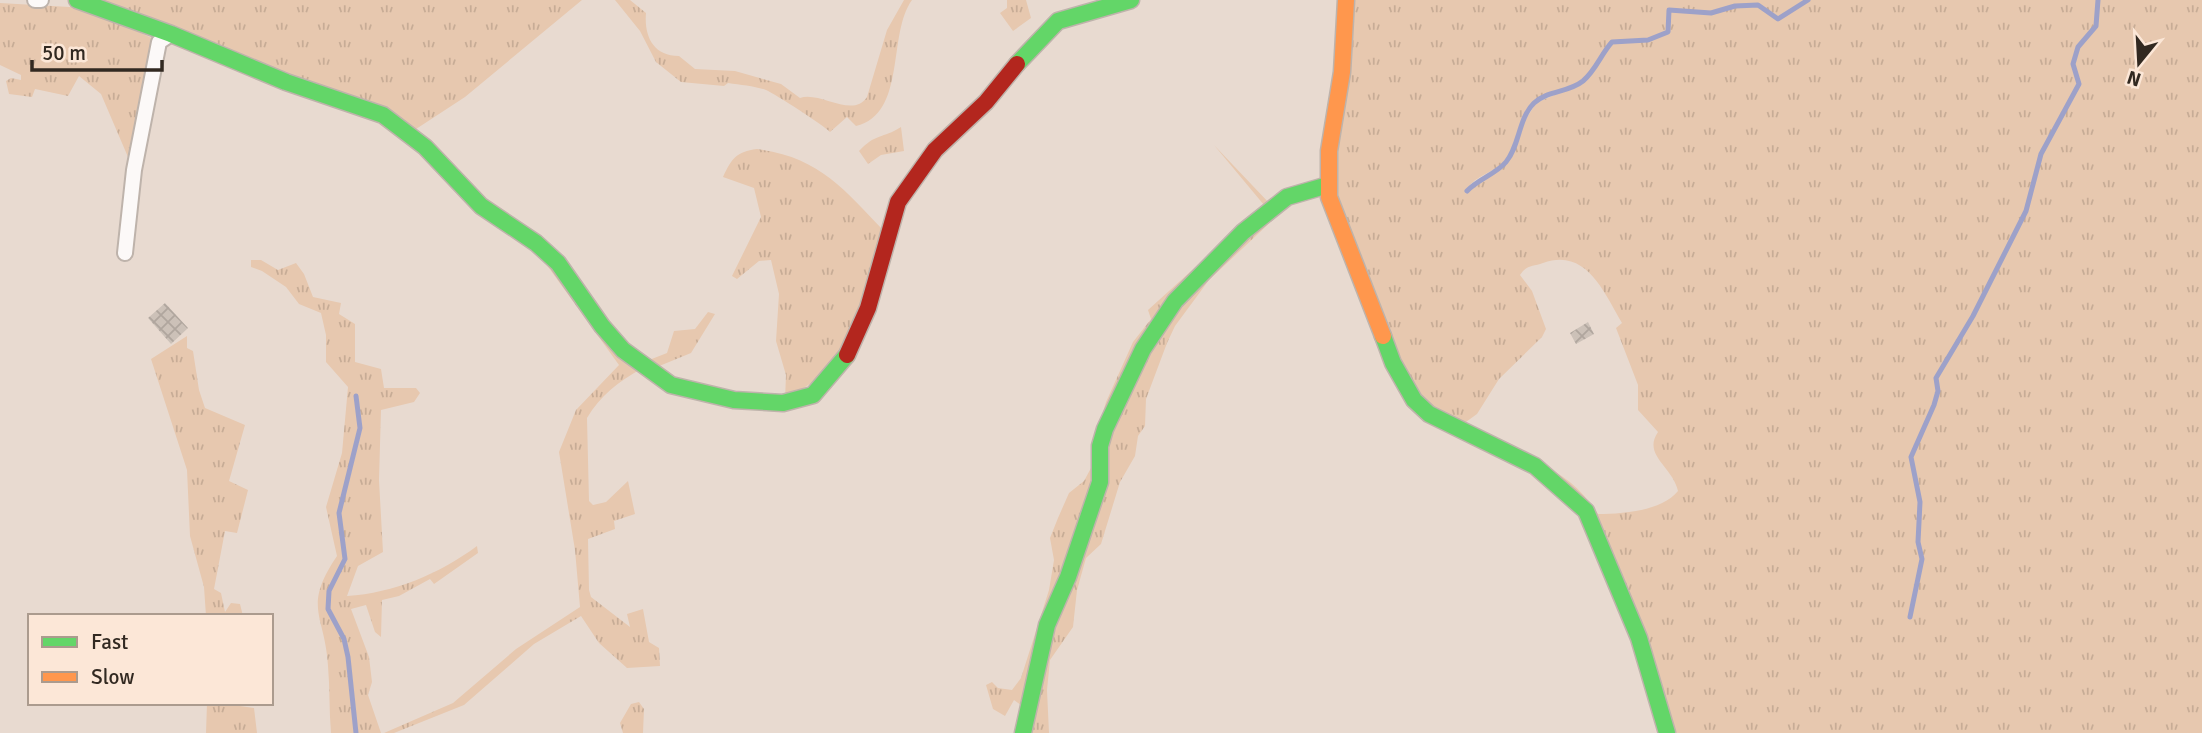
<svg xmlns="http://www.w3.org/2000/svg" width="2202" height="733" font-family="Signika,sans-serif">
<defs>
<pattern id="grass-tufts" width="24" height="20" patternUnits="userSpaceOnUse" patternTransform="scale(1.75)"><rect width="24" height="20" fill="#e7c8af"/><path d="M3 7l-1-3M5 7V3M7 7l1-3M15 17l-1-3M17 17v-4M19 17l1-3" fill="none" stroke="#c7ac96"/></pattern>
<pattern id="building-cross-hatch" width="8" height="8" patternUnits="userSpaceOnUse" patternTransform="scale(1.75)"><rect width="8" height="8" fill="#ccc1b8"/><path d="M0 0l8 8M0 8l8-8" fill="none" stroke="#b0a69e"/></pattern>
</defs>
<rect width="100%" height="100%" fill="#e8dad0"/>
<!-- grass -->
<path fill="url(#grass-tufts)" d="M94 0H582L465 97 413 131Z
M615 0H630L646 13C644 36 653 56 679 56L695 69 735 71 781 84 800 98C820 91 853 119 867 97L887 30 904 0H912C887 34 907 114 856 126L847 117 830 132C825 126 775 94 766 90 755 86 741 85 728 83L724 86 681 82 656 62 640 31Z
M1007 0H1026L1031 18 1013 31 1000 13 1007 8Z
M1350 0H1806L1778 18 1758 4 1734 5 1711 12 1668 9 1667 31 1648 39 1612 41C1599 54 1595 72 1579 82 1563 92 1544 90 1531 105 1517 121 1518 148 1503 163 1493 173 1471 177 1467 191L1507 162 1521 127 1536 103 1582 83 1596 69 1602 54 1613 43 1648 41 1669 33 1670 11 1711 15 1735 7 1757 6 1778 20 1810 0H2098L2096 25 2077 46 2072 64 2078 84 2040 154 2026 210 1972 316 1935 378 1937 391 1933 405 1910 457 1919 502 1917 542 1921 560 1910 620 1923 560 1919 542 1921 502 1912 457 1929 412 1935 406 1939 391 1937 378 1974 317 2027 211 2041 154 2080 84 2074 64 2079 47 2097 26 2100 0H2202V733H1672L1597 524 1537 462C1563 474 1583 490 1598 514 1622 514 1662 511 1678 491 1673 467 1642 455 1658 432L1638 410V385L1616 328 1622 323C1604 292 1586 247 1543 263 1533 267 1527 264 1520 275L1532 291 1546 329 1542 337 1499 379 1477 414 1459 427 1417 397 1334 196Z
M0 3 87 8 156 40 148 59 131 164 101 94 79 76 68 96 35 89 32 97 9 94 6 81 11 78 21 80V75L0 65Z
M901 127 904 151 881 155 868 164 859 151C876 133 882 139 901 127Z
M1214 145 1271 205 1173 299 1099 465 1025 708 1014 700 1005 716 993 709 986 685 992 682 998 688 1012 690 1021 678 1049 590 1054 560 1050 538 1058 518 1069 493 1084 481 1091 468 1093 445 1106 402 1133 342 1151 319 1148 310 1264 205Z
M757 149C819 157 844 189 884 231L864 309 833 369 785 400 786 375 776 341 779 294 771 260 759 261 737 279 732 276 761 217 754 188 723 177C732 158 736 152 757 149Z
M1276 217 1209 280 1175 326 1167 343 1146 399 1145 426 1138 436 1135 456 1120 482 1101 544 1086 558 1077 590 1073 627 1050 660 1047 690 1049 733H1028L1104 446 1146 351 1208 271Z
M533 246 641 369C619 381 600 396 587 418L589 501 593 505 606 502 628 481 635 514 614 521 615 529 588 539 589 590 591 597 630 627 627 614 643 609 649 642 659 648 660 666 627 668 599 643 581 616 534 644 464 705 394 733H384L453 703 516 649 580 607 575 550 559 452 576 410 619 365Z
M251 260H261L278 270 296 263 304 274 313 297 341 303 339 314 355 324V362L381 369 384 388H416L420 393 414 402 381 410 379 480 383 552 358 566 347 596C394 593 439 574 477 546L478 553 434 584 430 579 399 596 382 600 381 637 375 632 366 605 351 609 369 657 372 682 368 695 381 733H358L350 657 345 638 330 608 331 591 347 560 341 513 362 428 358 396 354 397 358 427 338 513 344 559 327 590V609L342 639 347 657 354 733H331C329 711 330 689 328 666 325 614 302 608 337 556L326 507 342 453 348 387 326 362V335L321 313 299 304 286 287 262 271 251 267Z
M708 312 715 314 691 353 652 369 644 362 667 353 674 331 695 329Z
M187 336V348L193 351 199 390 205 408 245 425 229 481 248 490 237 533 225 531 214 589 221 593 225 612 231 603 240 604 243 616H206L204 587 190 536 187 470 151 359Z
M639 702 644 709 643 733H623L620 723 631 704Z
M207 703H240V706L254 708 257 733H206Z"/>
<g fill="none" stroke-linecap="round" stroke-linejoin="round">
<!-- stream -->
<path stroke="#9da1c9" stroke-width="5" d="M1467 191C1478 179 1496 174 1506 162 1520 145 1518 119 1534 103 1548 90 1568 93 1583 81 1596 70 1601 54 1612 42L1648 40 1668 32 1669 10 1711 13 1735 6 1758 5 1778 19 1808 0
M356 396 360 428 339 513 345 559 329 591 328 609 344 639 348 657 356 733
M1910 617 1922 559 1918 542 1920 502 1911 457 1934 405 1938 391 1936 378 1973 316 2026 211 2041 154 2079 84 2073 64 2078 47 2096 26 2098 0"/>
</g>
<!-- building -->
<path fill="url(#building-cross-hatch)" d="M165 303 188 328 171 344 148 318Z
M1588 322 1594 334 1576 344 1570 333Z"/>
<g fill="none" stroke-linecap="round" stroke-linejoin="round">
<!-- street casing -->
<g stroke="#beb3ab" stroke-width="18">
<path id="street" d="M35 0H41
M125 253 134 170 159 42 171 34"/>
</g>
<!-- fast casing -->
<g stroke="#beb3ab" stroke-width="19">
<path id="fast" d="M77 0 171 34 286 82 383 115 425 147 481 206 536 243 558 263 602 326 623 350 671 385 734 400 783 403 813 395 847 355
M1017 64 1058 21 1131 0
M1383 336 1393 363 1414 400 1429 414 1535 466 1586 511 1639 638 1667 733
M1023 733 1047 625 1068 577 1100 482V446L1105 429 1143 349 1175 301 1243 232 1287 197 1328 185"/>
</g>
<!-- slow casing -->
<g stroke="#beb3ab" stroke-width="19">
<path id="slow" d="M1346 0 1342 72 1329 151V197L1383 336"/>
</g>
<!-- jam casing -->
<g stroke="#beb3ab" stroke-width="19">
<path id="jam" d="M847 355 868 308 898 202 935 150 986 102 1017 64"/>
</g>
<!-- street -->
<use href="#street" stroke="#fcf9f8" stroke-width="14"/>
<!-- fast -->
<use href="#fast" stroke="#63d668" stroke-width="16"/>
<!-- slow -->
<use href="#slow" stroke="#ff974d" stroke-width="16"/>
<!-- jam -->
<use href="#jam" stroke="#b3261e" stroke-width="16"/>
</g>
<!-- legend -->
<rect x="28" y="614" width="245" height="91" fill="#fce7d7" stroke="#ab9b8e" stroke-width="2"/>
<rect x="42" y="637" width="35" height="10" fill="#63d668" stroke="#ab9b8e" stroke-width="2"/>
<text x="91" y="649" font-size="21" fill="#322921">Fast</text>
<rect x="42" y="672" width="35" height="10" fill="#ff974d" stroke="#ab9b8e" stroke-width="2"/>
<text x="91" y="684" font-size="21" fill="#322921">Slow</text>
<!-- north arrow -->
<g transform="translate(2139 63) rotate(198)" stroke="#fce7d7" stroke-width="5" paint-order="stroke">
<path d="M0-5L12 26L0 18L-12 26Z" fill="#322921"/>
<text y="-10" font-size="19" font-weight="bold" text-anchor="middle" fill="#322921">N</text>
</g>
<!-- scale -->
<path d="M32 60v10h130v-10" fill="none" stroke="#322921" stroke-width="3.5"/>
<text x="42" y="60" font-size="21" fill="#322921" stroke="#fce7d7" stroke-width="5" paint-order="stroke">50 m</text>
</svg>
